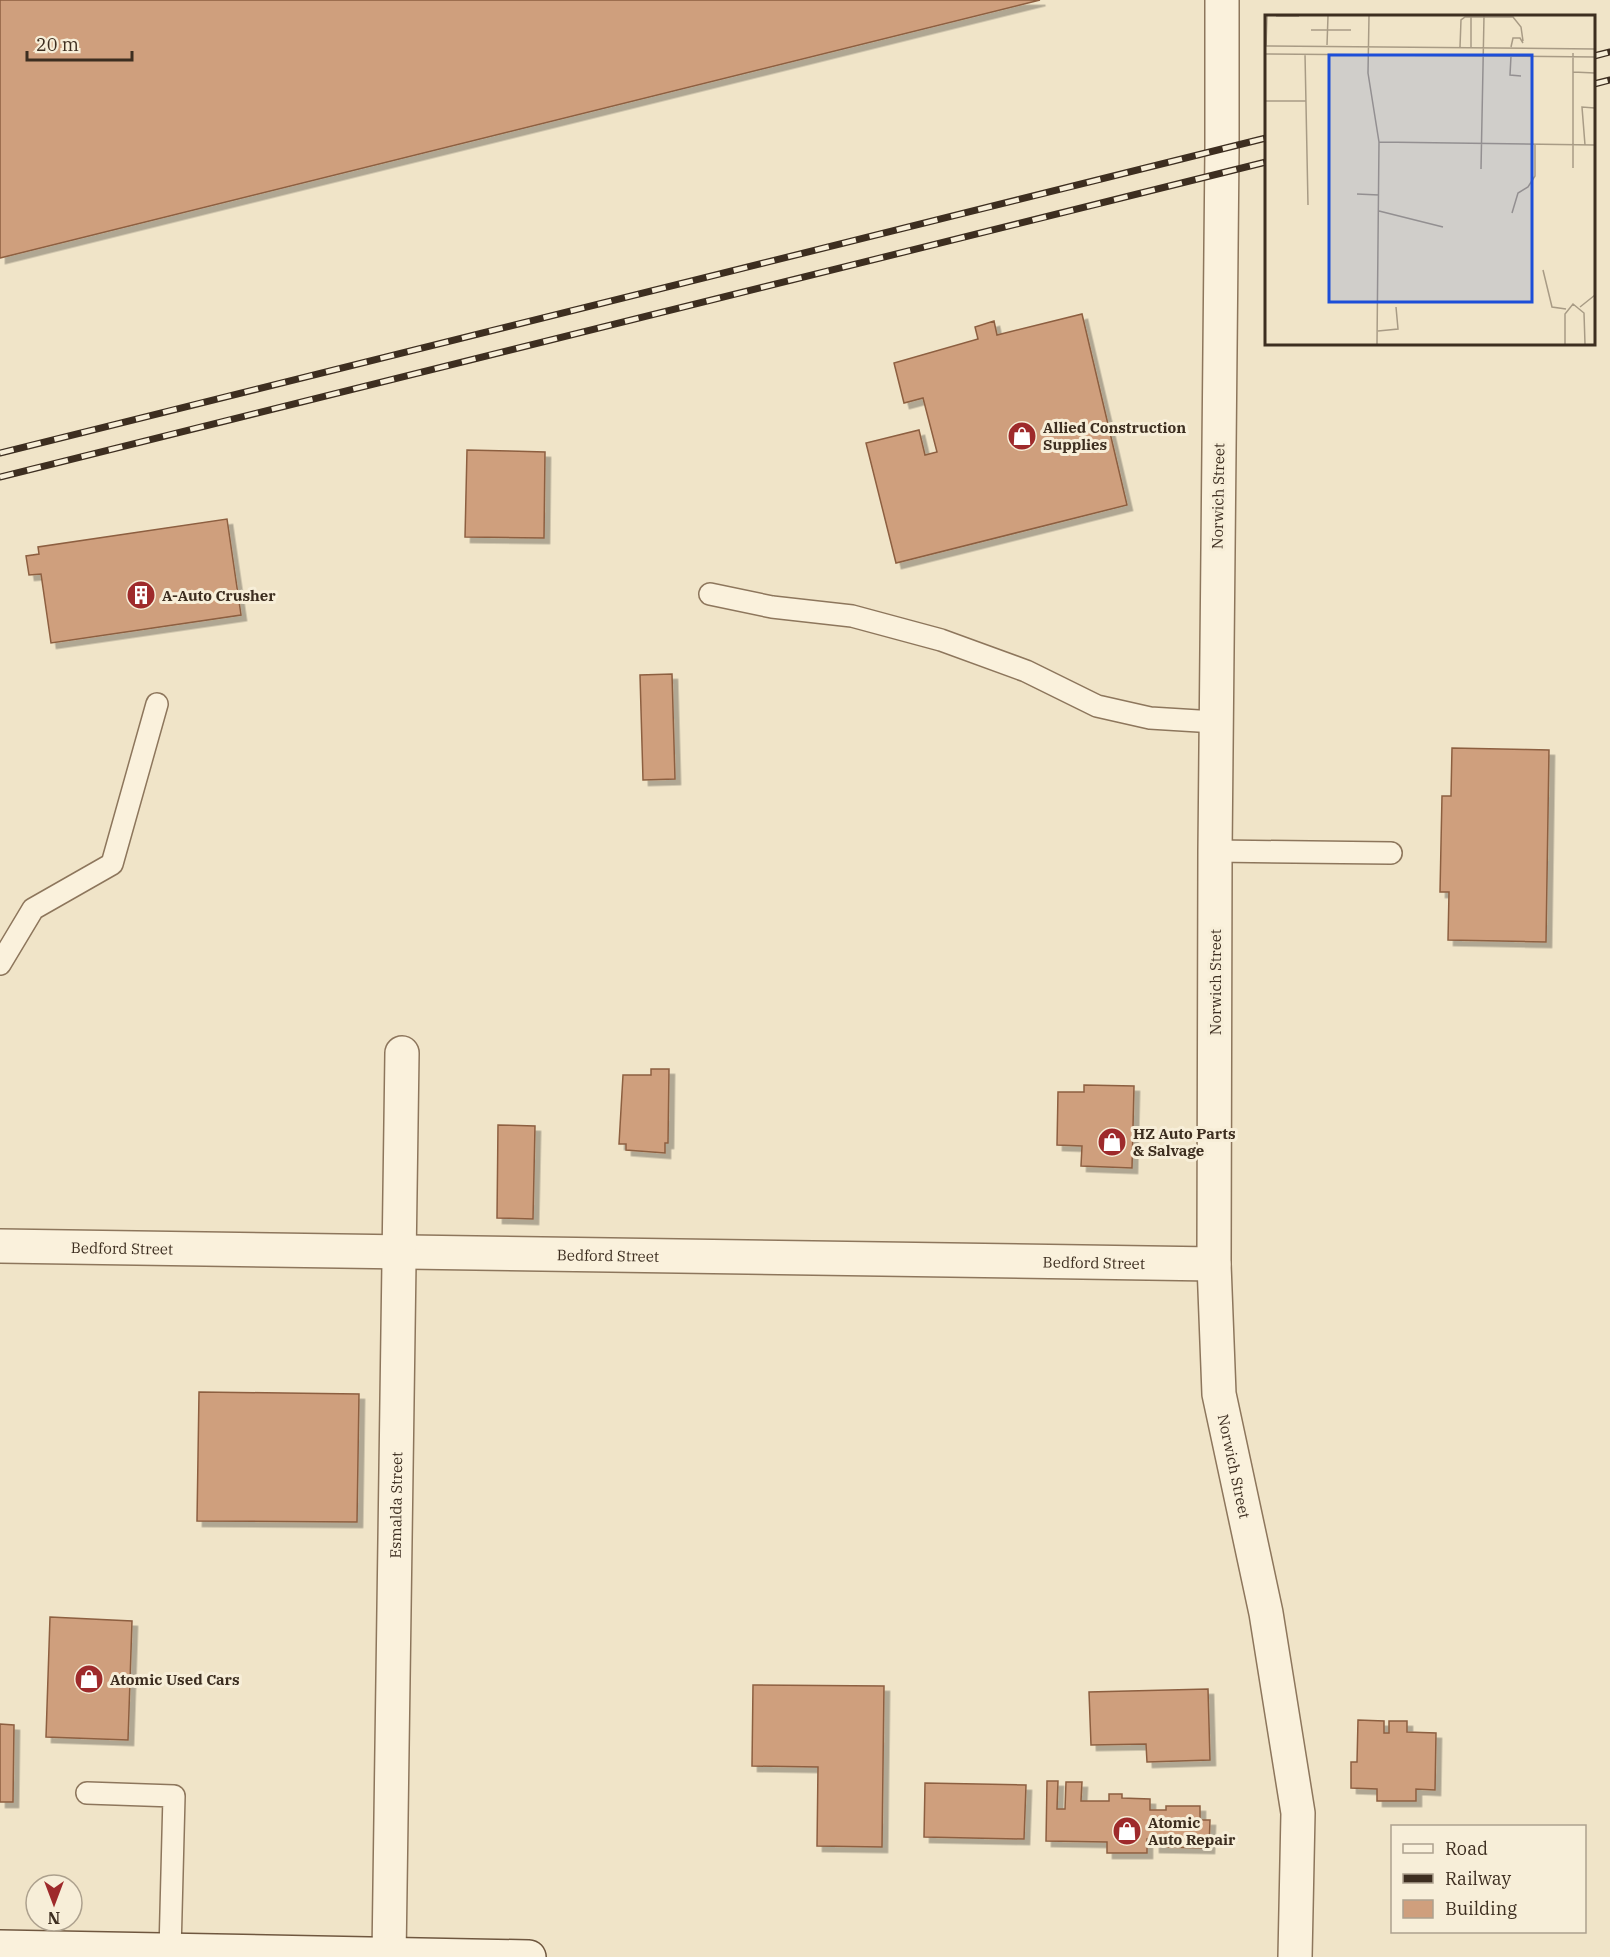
<svg xmlns="http://www.w3.org/2000/svg" width="1610" height="1957" font-family="'IBM Plex Serif',serif">
<defs>
<filter id="shadow"><feDropShadow dx="5.5" dy="5.5" stdDeviation="0" flood-color="#0004"/></filter>
</defs>
<rect width="100%" height="100%" fill="#f0e4c8"/>
<!-- building -->
<path fill="#cf9f7d" stroke="#8d5f41" stroke-width="1.5" filter="url(#shadow)" d="M0 0H1040L0 258Z
M1082 314 1127 505 896 563 866 443 919 430 925 455 937 452 923 398 904 403 894 363 978 339 975 327 994 321 997 335Z
M467 450 545 452 544 538 465 537Z
M227 519 241 615 51 643 41 574 29 575 26 556 39 554 38 547Z
M672 674 675 779 643 780 640 675Z
M1452 748 1549 750 1546 942 1448 940 1449 892H1440L1442 796H1451Z
M651 1069H669L668 1143H665V1153L626 1150V1144H619L623 1075H651Z
M1084 1085 1134 1086 1132 1168 1081 1166 1082 1146 1057 1145 1058 1092H1084Z
M498 1125 535 1126 533 1219 497 1218Z
M199 1392 359 1394 357 1522 197 1521Z
M50 1617 132 1621 128 1740 46 1737Z
M753 1685 884 1686 882 1847 817 1846 818 1767 752 1766Z
M1208 1689 1210 1760 1147 1762 1146 1744 1091 1745 1089 1692Z
M1358 1720 1384 1721V1733H1389V1721H1407V1732L1436 1733 1435 1790 1416 1789V1801H1377V1789L1351 1788V1762H1357Z
M0 1724 14 1725 13 1802H0Z
M1047 1781H1058L1057 1809H1065L1066 1782H1082L1081 1801H1109V1794H1122V1798L1150 1799V1810H1166V1806H1200V1820H1210L1209 1848 1154 1847V1839H1147V1853H1107V1842L1046 1841Z
M925 1783 1026 1785 1024 1839 924 1837Z"/>
<g fill="none" stroke-linecap="round" stroke-linejoin="round">
<!-- service casing -->
<g stroke="#8d765c" stroke-width="24">
<path id="service" d="M710 594 772 607 852 616 941 640 1026 671 1097 706 1150 718 1215 722
M1215 851 1391 853
M0 964 33 909 112 864 157 704
M87 1793 174 1796 170 1951"/>
</g>
<!-- minor casing -->
<g stroke="#8d765c" stroke-width="36">
<g id="minor">
<path id="s1" d="M0 1246 1214 1264"/>
<path id="s2" d="M389 1957 402 1053"/>
</g>
</g>
<!-- tertiary casing -->
<g stroke="#8d765c" stroke-width="36">
<g id="tertiary">
<path id="s3" d="M1222 0V149L1215 851 1214 1264 1219 1394 1266 1613 1298 1813 1295 1957"/>
</g>
</g>
<!-- secondary casing -->
<g stroke="#6f573f" stroke-width="36">
<path id="secondary" d="M0 1947 529 1957"/>
</g>
<!-- service -->
<use href="#service" stroke="#faf1dc" stroke-width="21"/>
<!-- minor -->
<use href="#minor" stroke="#faf1dc" stroke-width="33"/>
<!-- tertiary -->
<use href="#tertiary" stroke="#faf1dc" stroke-width="33"/>
<!-- secondary -->
<use href="#secondary" stroke="#faf1dc" stroke-width="33"/>
<!-- rail casing -->
<g stroke="#3d2e20" stroke-width="7">
<path id="rail" d="M1594 56 1610 52
M1594 84 1610 80
M0 453 1266 138
M0 477 1266 162"/>
</g>
<!-- rail -->
<use href="#rail" stroke="#f7eed8" stroke-width="4.5" stroke-dasharray="14" stroke-linecap="butt"/>
</g>
<!-- icons -->
<defs>
<g id="shop-disc" transform="scale(1.5)"><circle r="9.5" fill="#9e2a2b" stroke="#f7eed8"/><path d="M-5-2.5h2.3a2.7 3.5 0 0 1 5.4 0H5L5.5 6h-11ZM-1.5-2.5h3a1.5 2.3 0 0 0-3 0Z" fill="#fff"/></g>
<g id="building-disc" transform="scale(1.5)"><circle r="9.5" fill="#9e2a2b" stroke="#f7eed8"/><path d="M-4-6H4V6H1V3H-1V6H-4ZM-2.5-4.3h1.7v1.8h-1.7ZM.8-4.3h1.7v1.8H.8ZM-2.5-1h1.7V.8h-1.7ZM.8-1h1.7V.8H.8Z" fill="#fff"/></g>
</defs>
<g fill-rule="evenodd">
<use href="#shop-disc" x="1022" y="436"/>
<use href="#building-disc" x="141" y="595"/>
<use href="#shop-disc" x="1112" y="1142"/>
<use href="#shop-disc" x="89" y="1679"/>
<use href="#shop-disc" x="1127" y="1831"/>
</g>
<g text-anchor="middle" dominant-baseline="central" stroke-width="6" stroke-linejoin="round" paint-order="stroke">
<!-- poi labels -->
<g font-size="15" font-weight="bold" fill="#3d2e20" stroke="#f7eed8" text-anchor="start">
<text x="1043" y="427">Allied Construction<tspan x="1043" dy="17">Supplies</tspan></text>
<text x="162" y="595">A-Auto Crusher</text>
<text x="1133" y="1133">HZ Auto Parts<tspan x="1133" dy="17">&amp; Salvage</tspan></text>
<text x="110" y="1679">Atomic Used Cars</text>
<text x="1148" y="1822">Atomic<tspan x="1148" dy="17">Auto Repair</tspan></text>
</g>
<!-- street labels -->
<g font-size="15" fill="#3d2e20" stroke="#f7eed8">
<text transform="translate(1218 496) rotate(-89)">Norwich Street</text>
<text transform="translate(1215 982) rotate(-90)">Norwich Street</text>
<text stroke="none"><textPath href="#s1" startOffset="122">Bedford Street</textPath></text>
<text stroke="none"><textPath href="#s1" startOffset="608">Bedford Street</textPath></text>
<text stroke="none"><textPath href="#s1" startOffset="1094">Bedford Street</textPath></text>
<text stroke="none"><textPath href="#s3" startOffset="1468">Norwich Street</textPath></text>
<text stroke="none"><textPath href="#s2" startOffset="452">Esmalda Street</textPath></text>
</g>
</g>
<!-- overview -->
<g transform="translate(1265 15)">
<rect width="330" height="330" fill="#f0e4c8"/>
<path fill="none" stroke="#a89b85" stroke-width="1.5" d="M11 1H34M104 1 103 58 114 127 112 329M46 15H86M62 30 63 1M0 31 330 34M1 31 2 1M195 32 196 5 200 2H248L256 12 258 26M206 32V2M246 32 248 23H255L258 28M308 38V153M0 39 330 42M40 39 43 190M246 41 245 60 256 61M308 57 330 58M0 86H41M114 127 330 130M320 130 317 92 330 93M216 154 219 1M92 179 114 180M114 196 178 212M247 198 253 178 263 172 270 161V130M278 255 287 292 301 294M315 292 330 280M113 316 133 314 131 292M300 329V299L308 289 319 298 320 329"/>
<path fill="#1d4ed8" fill-opacity="0.15" stroke="#1d4ed8" stroke-width="3" d="M64 40H267V287H64Z"/>
<rect width="330" height="330" fill="none" stroke="#3d2e20" stroke-width="3"/>
</g>
<!-- legend -->
<rect x="1391" y="1825" width="195" height="108" fill="#f7eed8" stroke="#ada18e" stroke-width="1.5"/>
<rect x="1403" y="1844" width="30" height="9" fill="#faf1dc" stroke="#ada18e" stroke-width="1.5"/>
<text x="1445" y="1855" font-size="18" fill="#3d2e20">Road</text>
<rect x="1403" y="1874" width="30" height="9" fill="#3d2e20" stroke="#ada18e" stroke-width="1.5"/>
<text x="1445" y="1885" font-size="18" fill="#3d2e20">Railway</text>
<rect x="1403" y="1900" width="30" height="18" fill="#cf9f7d" stroke="#ada18e" stroke-width="1.5"/>
<text x="1445" y="1915" font-size="18" fill="#3d2e20">Building</text>
<!-- north arrow -->
<g transform="translate(54 1903) rotate(180)"><circle r="28" fill="#f7eed8" stroke="#ada18e" stroke-width="1.5"/>
<path d="M0-4.5L10 22L0 15L-10 22Z" fill="#9e2a2b"/>
<text y="-9" font-size="16" font-weight="bold" text-anchor="middle" fill="#3d2e20">N</text>
</g>
<!-- scale -->
<path d="M27 51v9h105v-9" fill="none" stroke="#3d2e20" stroke-width="3"/>
<text x="36" y="51" font-size="18" fill="#3d2e20" stroke="#f7eed8" stroke-width="4.5" paint-order="stroke">20 m</text>
</svg>
